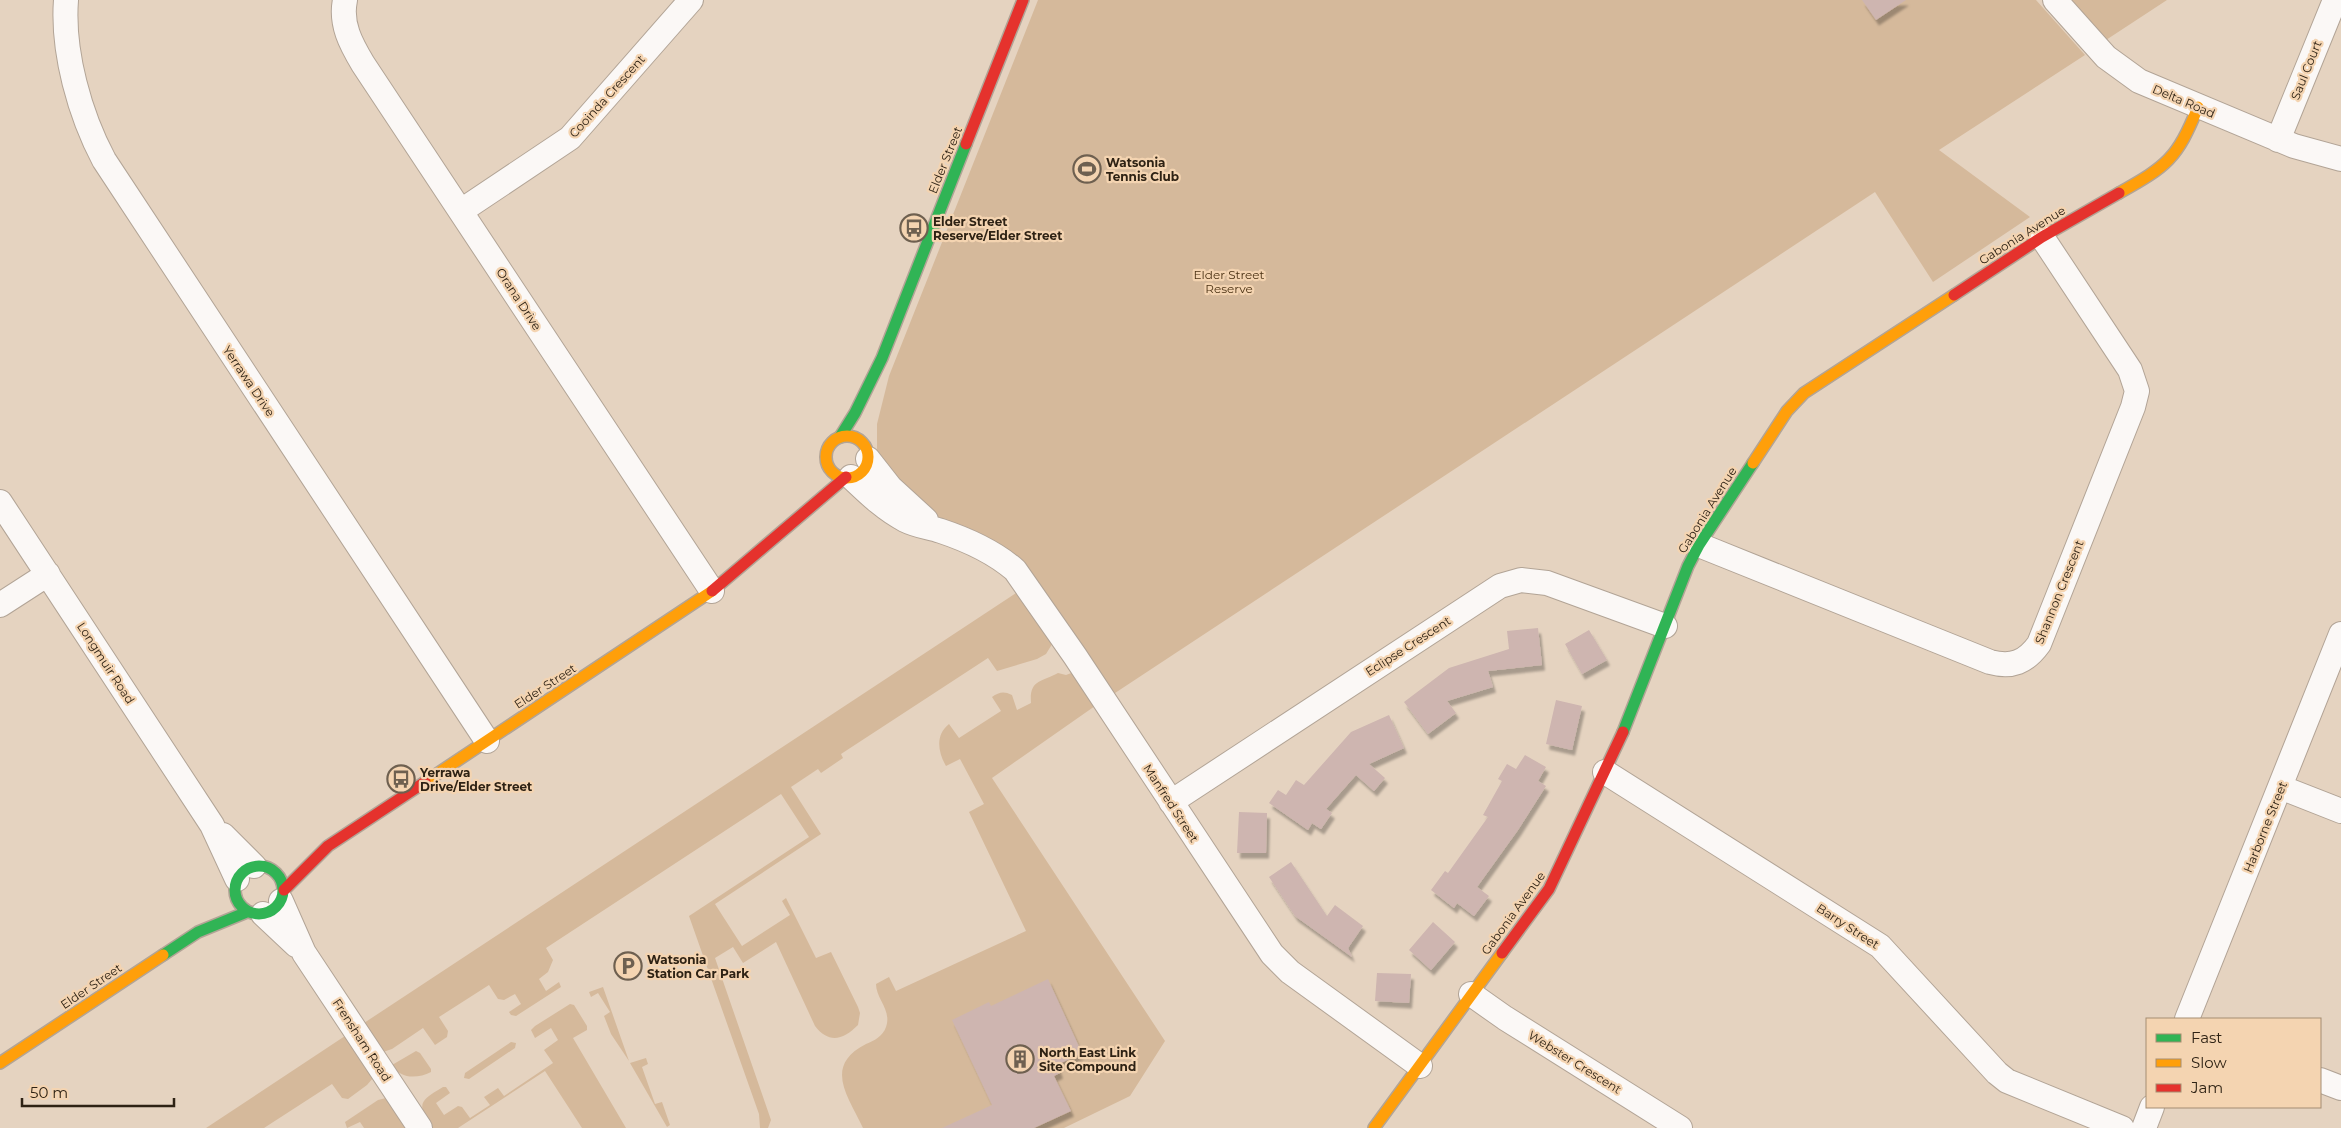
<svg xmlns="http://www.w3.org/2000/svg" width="2341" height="1128" font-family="Montserrat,sans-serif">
<defs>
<filter id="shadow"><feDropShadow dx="3" dy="5.5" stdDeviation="1" flood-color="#0004"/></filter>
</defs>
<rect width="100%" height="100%" fill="#e5d3c0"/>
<!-- green -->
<path fill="#d5b99b" d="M1038 0H2036L2085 55 1939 150 2030 217 1933 282 1875 192 1112 695 1036 581 934 518 877 456V424L889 376Z
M2071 0H2167L2106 40Z
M1019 591 1054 641 1046 654 1037 659 997 671 988 658 841 754 843 758 821 773 818 769 791 787 821 834 715 904 742 946 790 915 782 901 786 898 816 958 831 952 858 1007 860 1013 858 1025C843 1040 829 1044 815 1026L776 942 743 963 733 947 715 958 771 1120 768 1128H760L759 1114 689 916 809 837 781 794 546 948 553 960 548 972 539 979 546 991 559 982 561 987 516 1016 511 1015 509 1012 521 1004 515 994 504 1000 498 999 489 985 439 1017 448 1031 447 1037 435 1045 423 1028 392 1049 383 1052 364 1023Z
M1074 672 1095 706 992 778 1165 1041 1130 1096 1064 1128H863C848 1096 823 1066 866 1044 874 1041 883 1036 886 1027 892 1010 876 999 876 984L889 977 896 991 1026 931 969 812 984 804 960 759 946 766C938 752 935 735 949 724L959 738 1001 711 992 697C999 692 1004 691 1012 695L1017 710 1031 703C1029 680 1041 682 1058 673L1066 675Z
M603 987 629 1061 611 1034 604 1016 610 1012 598 993 591 997 589 992Z
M570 1004 574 1005 587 1026V1030L573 1038 626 1128H582L545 1071 458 1128H433C416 1104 419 1101 443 1087H446L450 1093 436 1103 444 1115 458 1106 462 1107 470 1118 490 1105 484 1097 498 1088 504 1096 553 1063 544 1050 558 1040 551 1028 535 1038 531 1030 535 1026Z
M345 1036 373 1078 367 1085 348 1099 342 1098 332 1084 264 1128H206Z
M511 1042 516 1043 515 1048 469 1079 464 1078 465 1073Z
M416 1051 420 1053 431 1069V1072C417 1079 400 1079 392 1065Z
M646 1058 648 1064 642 1067 655 1104 662 1102 670 1125 667 1127 630 1063Z
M386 1098 406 1128H364L360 1122 347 1128 345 1122 378 1100Z"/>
<!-- building -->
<path fill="#ceb5b0" filter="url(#shadow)" d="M1862 0H1906L1876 20Z
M1538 628 1542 665 1488 671 1493 687 1447 701 1456 713 1428 734 1404 702 1449 668 1509 649 1507 631Z
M1589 630 1607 660 1582 674 1565 644Z
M1556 700 1582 706 1572 750 1546 744Z
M1389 715 1404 748 1369 764 1385 778 1374 791 1356 775 1326 809 1332 813 1321 829 1312 823 1308 830 1269 803 1278 790 1286 795 1296 780 1304 785 1351 732Z
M1525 755 1546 767 1538 781 1546 786 1518 830 1477 887 1489 896 1474 916 1457 903 1454 908 1431 890 1445 871 1448 873 1488 817 1483 815 1502 781 1498 779 1507 764 1516 769Z
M1239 812 1267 813 1266 853H1237Z
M1291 862 1327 916 1335 905 1363 926 1348 948 1352 957 1295 916 1269 877Z
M1433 922 1455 942 1431 970 1409 950Z
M1377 973 1411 974 1409 1003 1375 1001Z
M1048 979 1082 1053 1057 1065 1060 1073 1054 1076 1071 1111 1034 1128H942L992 1105 952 1020 989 1002 991 1006Z"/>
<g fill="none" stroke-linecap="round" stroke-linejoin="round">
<!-- street casing -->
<g stroke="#b2a496" stroke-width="26">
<path id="street" d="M66 0C62 52 80 115 104 160L487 741
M345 0C340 24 351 44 363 64L712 591
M2055 0 2106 57 2139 81 2294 146 2341 159
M2278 140 2335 0
M461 211 570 138 691 0
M868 459 890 487 926 520
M851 477C868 493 884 509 905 520 917 526 929 527 941 531 968 540 993 551 1015 570L1075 656 1272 954 1290 972 1420 1066
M0 502 212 825 237 879
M1699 545 1990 662C2012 668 2026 662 2039 644L2133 407 2137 391 2130 370 2042 237
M0 605 48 574
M1605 772 1880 946 1997 1073 2007 1081 2122 1128
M2280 787 2341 811
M1171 802 1500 586 1521 580 1547 583 1665 626
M223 835 254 866
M281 901 304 953 420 1128
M263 914 296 945
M1471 994 1505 1018 1680 1128
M2187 1019 2341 634
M2320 1080 2341 1088
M2144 1128 2152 1107"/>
</g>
<!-- fast casing -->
<g stroke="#b2a496" stroke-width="14">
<path id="fast" d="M840 437 855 413 882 358 966 144
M1623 732 1688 566 1699 545 1753 463
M235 890a24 24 0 1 1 48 0a24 24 0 1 1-48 0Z
M163 955 198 932 247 912"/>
</g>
<!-- slow casing -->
<g stroke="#b2a496" stroke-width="14">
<path id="slow" d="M2119 193C2167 166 2177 159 2198 107
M826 457a21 21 0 1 1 42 0a21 21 0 1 1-42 0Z
M1753 463 1787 411 1804 393 1954 295
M425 782 712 591
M0 1063 163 955
M1374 1128 1502 953"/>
</g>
<!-- jam casing -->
<g stroke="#b2a496" stroke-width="14">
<path id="jam" d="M966 144 1023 0
M1954 295 2042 237 2119 193
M712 591 846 477
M284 890 328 846 425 782
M1502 953 1549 889 1623 732"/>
</g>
<!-- street -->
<use href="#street" stroke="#fbf8f6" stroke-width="24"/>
<!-- fast -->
<use href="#fast" stroke="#30b455" stroke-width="11"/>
<!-- slow -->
<use href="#slow" stroke="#ff9f0a" stroke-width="11"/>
<!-- jam -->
<use href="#jam" stroke="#e5322d" stroke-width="11"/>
</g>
<!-- icons -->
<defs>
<g id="stadium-ring" transform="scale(1.4375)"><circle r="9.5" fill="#f4d4b1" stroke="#6e6050" stroke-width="1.5"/><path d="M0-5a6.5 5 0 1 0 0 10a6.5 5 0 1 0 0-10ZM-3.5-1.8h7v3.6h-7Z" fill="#6e6050"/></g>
<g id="bus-ring" transform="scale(1.4375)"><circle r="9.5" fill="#f4d4b1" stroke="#6e6050" stroke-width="1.5"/><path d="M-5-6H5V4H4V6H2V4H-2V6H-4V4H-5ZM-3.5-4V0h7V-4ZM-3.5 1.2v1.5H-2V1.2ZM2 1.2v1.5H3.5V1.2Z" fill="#6e6050"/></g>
<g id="parking-ring" transform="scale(1.4375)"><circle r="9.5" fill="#f4d4b1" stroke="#6e6050" stroke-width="1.5"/><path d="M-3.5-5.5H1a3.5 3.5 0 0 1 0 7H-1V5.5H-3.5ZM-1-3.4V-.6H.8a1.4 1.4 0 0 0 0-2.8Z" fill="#6e6050"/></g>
<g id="building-ring" transform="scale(1.4375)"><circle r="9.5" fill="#f4d4b1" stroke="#6e6050" stroke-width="1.5"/><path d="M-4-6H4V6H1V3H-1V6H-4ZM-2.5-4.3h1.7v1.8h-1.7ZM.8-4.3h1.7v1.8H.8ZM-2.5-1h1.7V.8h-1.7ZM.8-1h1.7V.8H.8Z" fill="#6e6050"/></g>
</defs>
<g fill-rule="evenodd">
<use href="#stadium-ring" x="1087" y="169"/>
<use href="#bus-ring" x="914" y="228"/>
<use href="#bus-ring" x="401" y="779"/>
<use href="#parking-ring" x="628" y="966"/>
<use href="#building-ring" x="1020" y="1059"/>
</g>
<g text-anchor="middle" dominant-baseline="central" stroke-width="4.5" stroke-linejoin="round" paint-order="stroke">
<!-- street labels -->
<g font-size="12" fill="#2e2214" stroke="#f4d4b1">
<text transform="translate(2306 70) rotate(-68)">Saul Court</text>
<text transform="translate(607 96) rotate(-48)">Cooinda Crescent</text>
<text transform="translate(2184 101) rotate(23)">Delta Road</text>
<text transform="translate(945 160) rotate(-68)">Elder Street</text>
<text transform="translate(2022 235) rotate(-32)">Gabonia Avenue</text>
<text transform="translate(519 299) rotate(57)">Orana Drive</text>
<text transform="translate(249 381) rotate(56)">Yerrawa Drive</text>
<text transform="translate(1707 510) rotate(-58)">Gabonia Avenue</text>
<text transform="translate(2059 592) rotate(-68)">Shannon Crescent</text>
<text transform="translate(1408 646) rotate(-33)">Eclipse Crescent</text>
<text transform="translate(106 663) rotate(57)">Longmuir Road</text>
<text transform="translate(545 686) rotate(-33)">Elder Street</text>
<text transform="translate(1171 803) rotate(57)">Manfred Street</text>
<text transform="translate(2265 827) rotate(-68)">Harborne Street</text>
<text transform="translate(1513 913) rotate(-54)">Gabonia Avenue</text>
<text transform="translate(1848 926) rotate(33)">Barry Street</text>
<text transform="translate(91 986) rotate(-34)">Elder Street</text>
<text transform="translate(362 1040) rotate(57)">Frensham Road</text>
<text transform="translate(1575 1062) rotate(32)">Webster Crescent</text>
</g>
<!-- poi labels -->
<g font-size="12" font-weight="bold" fill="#2e2214" stroke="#f4d4b1" text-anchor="start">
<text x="1106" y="162">Watsonia<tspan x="1106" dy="14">Tennis Club</tspan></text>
<text x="933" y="221">Elder Street<tspan x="933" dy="14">Reserve/Elder Street</tspan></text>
<text x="420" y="772">Yerrawa<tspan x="420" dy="14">Drive/Elder Street</tspan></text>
<text x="647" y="959">Watsonia<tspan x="647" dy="14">Station Car Park</tspan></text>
<text x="1039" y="1052">North East Link<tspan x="1039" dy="14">Site Compound</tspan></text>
</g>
<!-- park labels -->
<g font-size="12" fill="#4a3113" stroke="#f4d4b1">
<text x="1229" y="274">Elder Street<tspan x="1229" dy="14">Reserve</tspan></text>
</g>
</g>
<!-- legend -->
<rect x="2146" y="1018" width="175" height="90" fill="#f4d4b1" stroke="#a58d72"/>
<rect x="2156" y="1034" width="25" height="8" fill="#30b455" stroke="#a58d72"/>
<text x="2191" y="1043" font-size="15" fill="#2e2214">Fast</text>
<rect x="2156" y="1059" width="25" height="8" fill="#ff9f0a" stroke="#a58d72"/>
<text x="2191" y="1068" font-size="15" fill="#2e2214">Slow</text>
<rect x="2156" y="1084" width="25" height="8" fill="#e5322d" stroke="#a58d72"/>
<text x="2191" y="1093" font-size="15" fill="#2e2214">Jam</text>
<!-- scale -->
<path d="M22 1098v8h152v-8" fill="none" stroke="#2e2214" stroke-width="2.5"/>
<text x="30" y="1098" font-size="15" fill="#2e2214" stroke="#f4d4b1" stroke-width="4" paint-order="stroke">50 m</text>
</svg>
